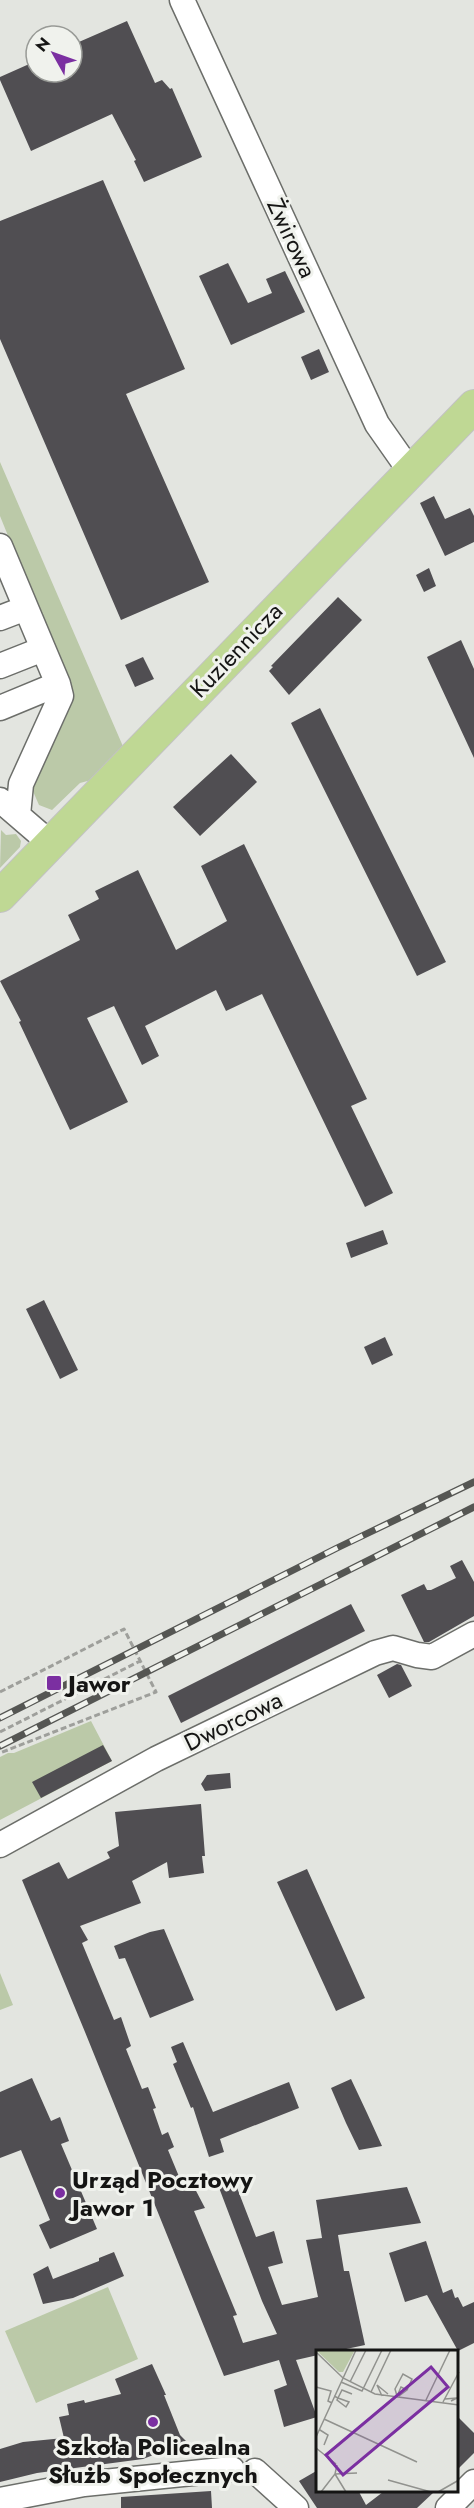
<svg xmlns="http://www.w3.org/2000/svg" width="474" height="2508" font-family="Jost,sans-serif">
<rect width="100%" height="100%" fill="#e3e5e0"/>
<!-- green -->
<path fill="#bbc9a8" d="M0 462 125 751 95 779 80 783 52 810 39 805 32 789 66 717 69 706 67 681 0 516Z
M1 830 6 835 16 834 21 841 20 847 0 868Z
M91 1721 112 1761 0 1820V1757L8 1753H14Z
M0 1973 13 2005 0 2010Z
M108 2287 138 2359 36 2403 5 2331Z"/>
<!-- building -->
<path fill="#504e52" d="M127 21 155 83 162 80 170 89 172 88 202 157 144 182 134 161 136 160 112 114 31 151 0 80V77L36 61V72H72V45Z
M103 180 185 369 126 394 209 582 121 620 0 339V221Z
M228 263 248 303 272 293 266 279 285 271 305 312 231 345 199 276Z
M319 349 329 372 311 380 301 357Z
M434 496 445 519 470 508 474 516V542L445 556 420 503Z
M429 568 436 586 424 592 416 575Z
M338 597 362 620 289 695 269 671 273 667 271 666Z
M461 640 474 669V758L427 657Z
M143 657 154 679 135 687 125 665Z
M320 708 446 962 417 976 291 723Z
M231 754 257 782 200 836 173 807Z
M244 844 367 1099 351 1106 393 1193 365 1207 262 994 226 1011 216 990 145 1026 159 1056 142 1065 114 1006 87 1018 128 1102 70 1130 19 1022 21 1021 0 981 80 940 68 915 99 899 95 891 138 870 176 950 227 921 201 866Z
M383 1230 388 1244 351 1258 346 1243Z
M44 1300 78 1370 60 1379 26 1309Z
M385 1337 393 1355 372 1365 364 1347Z
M462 1560 474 1582V1616L429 1642H424L401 1595 424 1584 427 1590H431L456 1578 450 1566Z
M351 1604 365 1631 181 1723 168 1696Z
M397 1664 401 1665 412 1686 389 1698 377 1675Z
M103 1745 112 1761 41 1798 32 1782Z
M230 1773 231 1788 205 1791 201 1784 207 1775Z
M201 1804 205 1856H202L204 1873 169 1878 167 1862 132 1881 141 1903 80 1926 88 1940 82 1943 114 2020 121 2017 131 2046 126 2049 142 2089 148 2087 156 2108 153 2109 162 2135 168 2132 174 2147 168 2150 185 2191 194 2187 205 2208 194 2211 237 2315 233 2316 243 2343 277 2334 262 2301 218 2185 234 2180 256 2237 274 2231 283 2263 268 2267 282 2305 318 2297 306 2240 322 2238 316 2200 407 2187 421 2223 338 2235 344 2271H349L365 2345 332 2352H318V2355L296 2360 317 2417 284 2427 274 2390 287 2385 279 2360 224 2376 85 2032 22 1880 59 1862 68 1879 110 1858 107 1852 119 1846 115 1812Z
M307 1869 365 1998 336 2011 277 1882Z
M164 1929 194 2000 150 2018 125 1958 119 1959 114 1946 150 1932Z
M183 2042 213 2112 289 2082 299 2108 220 2139 224 2152 209 2157 193 2107 191 2108 173 2064 177 2062 171 2047Z
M32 2078 51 2121 60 2117 69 2141 61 2144 97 2229 50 2249 39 2225 50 2220 21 2150 0 2158V2092Z
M351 2079 367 2113 382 2146 359 2150 346 2123 331 2088Z
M426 2241 443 2293 452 2289 455 2298 458 2297 463 2307 474 2302V2343L458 2351 427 2295 405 2302 389 2253Z
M114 2252 124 2276 73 2298 43 2304 33 2274 48 2266 53 2279 99 2261V2258Z
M152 2364 166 2395H164L180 2435 187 2442 143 2459 37 2473 0 2482V2449L23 2442 64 2438 59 2417 69 2415 67 2404 84 2400 85 2403 121 2394 115 2379Z
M458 2417 474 2433V2453L458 2469Z
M318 2470V2492H359L366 2505 383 2492H434L417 2508H317L299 2481Z
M211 2491 212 2508H121V2497Z"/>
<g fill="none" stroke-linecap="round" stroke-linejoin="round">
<!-- minor casing -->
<g stroke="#6c6e6a" stroke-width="27">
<path id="minor" d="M182 0 377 424 410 471
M0 546 26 608
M0 618 26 608 58 684 61 696 21 784 18 815
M0 666 43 649
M0 708 58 684
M0 800 50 843
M0 1845 156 1759 375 1653 393 1648 417 1655 432 1657 474 1634
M255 2471 296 2508
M0 2500 84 2484 232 2469
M448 2508 474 2482"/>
</g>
<!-- major casing -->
<g stroke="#c2c2c2" stroke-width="34">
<path id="major" d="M0 896 474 406"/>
</g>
<!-- path -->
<path stroke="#9e9f9b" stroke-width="3" stroke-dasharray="6 3" stroke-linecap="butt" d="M0 1692 124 1629 156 1692 0 1753
M0 1732 140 1661"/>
<!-- minor -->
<use href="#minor" stroke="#fff" stroke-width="24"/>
<!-- major -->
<use href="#major" stroke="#bfd894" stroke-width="32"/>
<!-- rail casing -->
<g stroke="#555653" stroke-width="7">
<path id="rail" d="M0 1718 337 1548 474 1482
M0 1746 474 1507"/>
</g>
<!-- rail -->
<use href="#rail" stroke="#f0f2ed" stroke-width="4.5" stroke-dasharray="14" stroke-linecap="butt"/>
</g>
<!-- markers -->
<g fill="#7b2fa1" stroke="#f0f2ed" stroke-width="2">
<rect x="46" y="1675" width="16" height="16" rx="3"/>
<circle cx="60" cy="2193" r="6"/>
<circle cx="153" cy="2422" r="6"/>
</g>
<g text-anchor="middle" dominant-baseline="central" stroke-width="6" stroke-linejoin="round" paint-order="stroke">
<!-- street labels -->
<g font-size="24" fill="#151514" stroke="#f0f2ed">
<text transform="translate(292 238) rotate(65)">Żwirowa</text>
<text transform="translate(236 650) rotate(-46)">Kuziennicza</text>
<text transform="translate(233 1721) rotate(-26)">Dworcowa</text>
</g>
<!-- poi labels -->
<g font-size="24" font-weight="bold" fill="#151514" stroke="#f0f2ed" text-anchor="start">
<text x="68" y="1683">Jawor</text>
<text x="72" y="2179">Urząd Pocztowy<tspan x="72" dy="28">Jawor 1</tspan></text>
<text x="153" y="2446" text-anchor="middle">Szkoła Policealna<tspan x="153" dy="28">Służb Społecznych</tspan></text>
</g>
</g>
<!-- overview -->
<g transform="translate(316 2350)">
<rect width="142" height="142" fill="#e3e5e0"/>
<path d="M0 0H39L27 22H23Z" fill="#bbc9a8"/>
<path fill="none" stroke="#91928e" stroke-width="1.5" d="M0 2 27 28 59 44 143 55M25 32 46 41 66 0M34 32 50 0M0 37 15 41 12 51 16 53M55 42 75 0M82 44 85 37 91 40 83 46M18 46 22 48 33 52 30 57 21 50 26 40 36 44M66 46 61 35 72 44M81 46 79 39 87 24 96 29 91 40M129 49 141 48 135 51M110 50 134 0M127 52 143 22M8 69 101 112M4 80 12 85 8 95M0 87 40 0M0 98 20 114M19 124 41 123M19 124 30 142M72 130 115 142M5 142 19 124 21 115M122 142 143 130"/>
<path fill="#7b2fa1" fill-opacity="0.15" stroke="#7b2fa1" stroke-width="3" d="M115 17 132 37 27 125 10 105Z"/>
<rect width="142" height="142" fill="none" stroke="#151514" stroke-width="3"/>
</g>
<!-- north arrow -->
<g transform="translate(54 54) rotate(310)"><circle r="28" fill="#f0f2ed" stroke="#989a96" stroke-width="1.5"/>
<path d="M0-4.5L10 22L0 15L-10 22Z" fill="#7b2fa1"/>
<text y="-9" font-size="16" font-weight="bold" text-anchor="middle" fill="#151514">N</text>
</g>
</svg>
